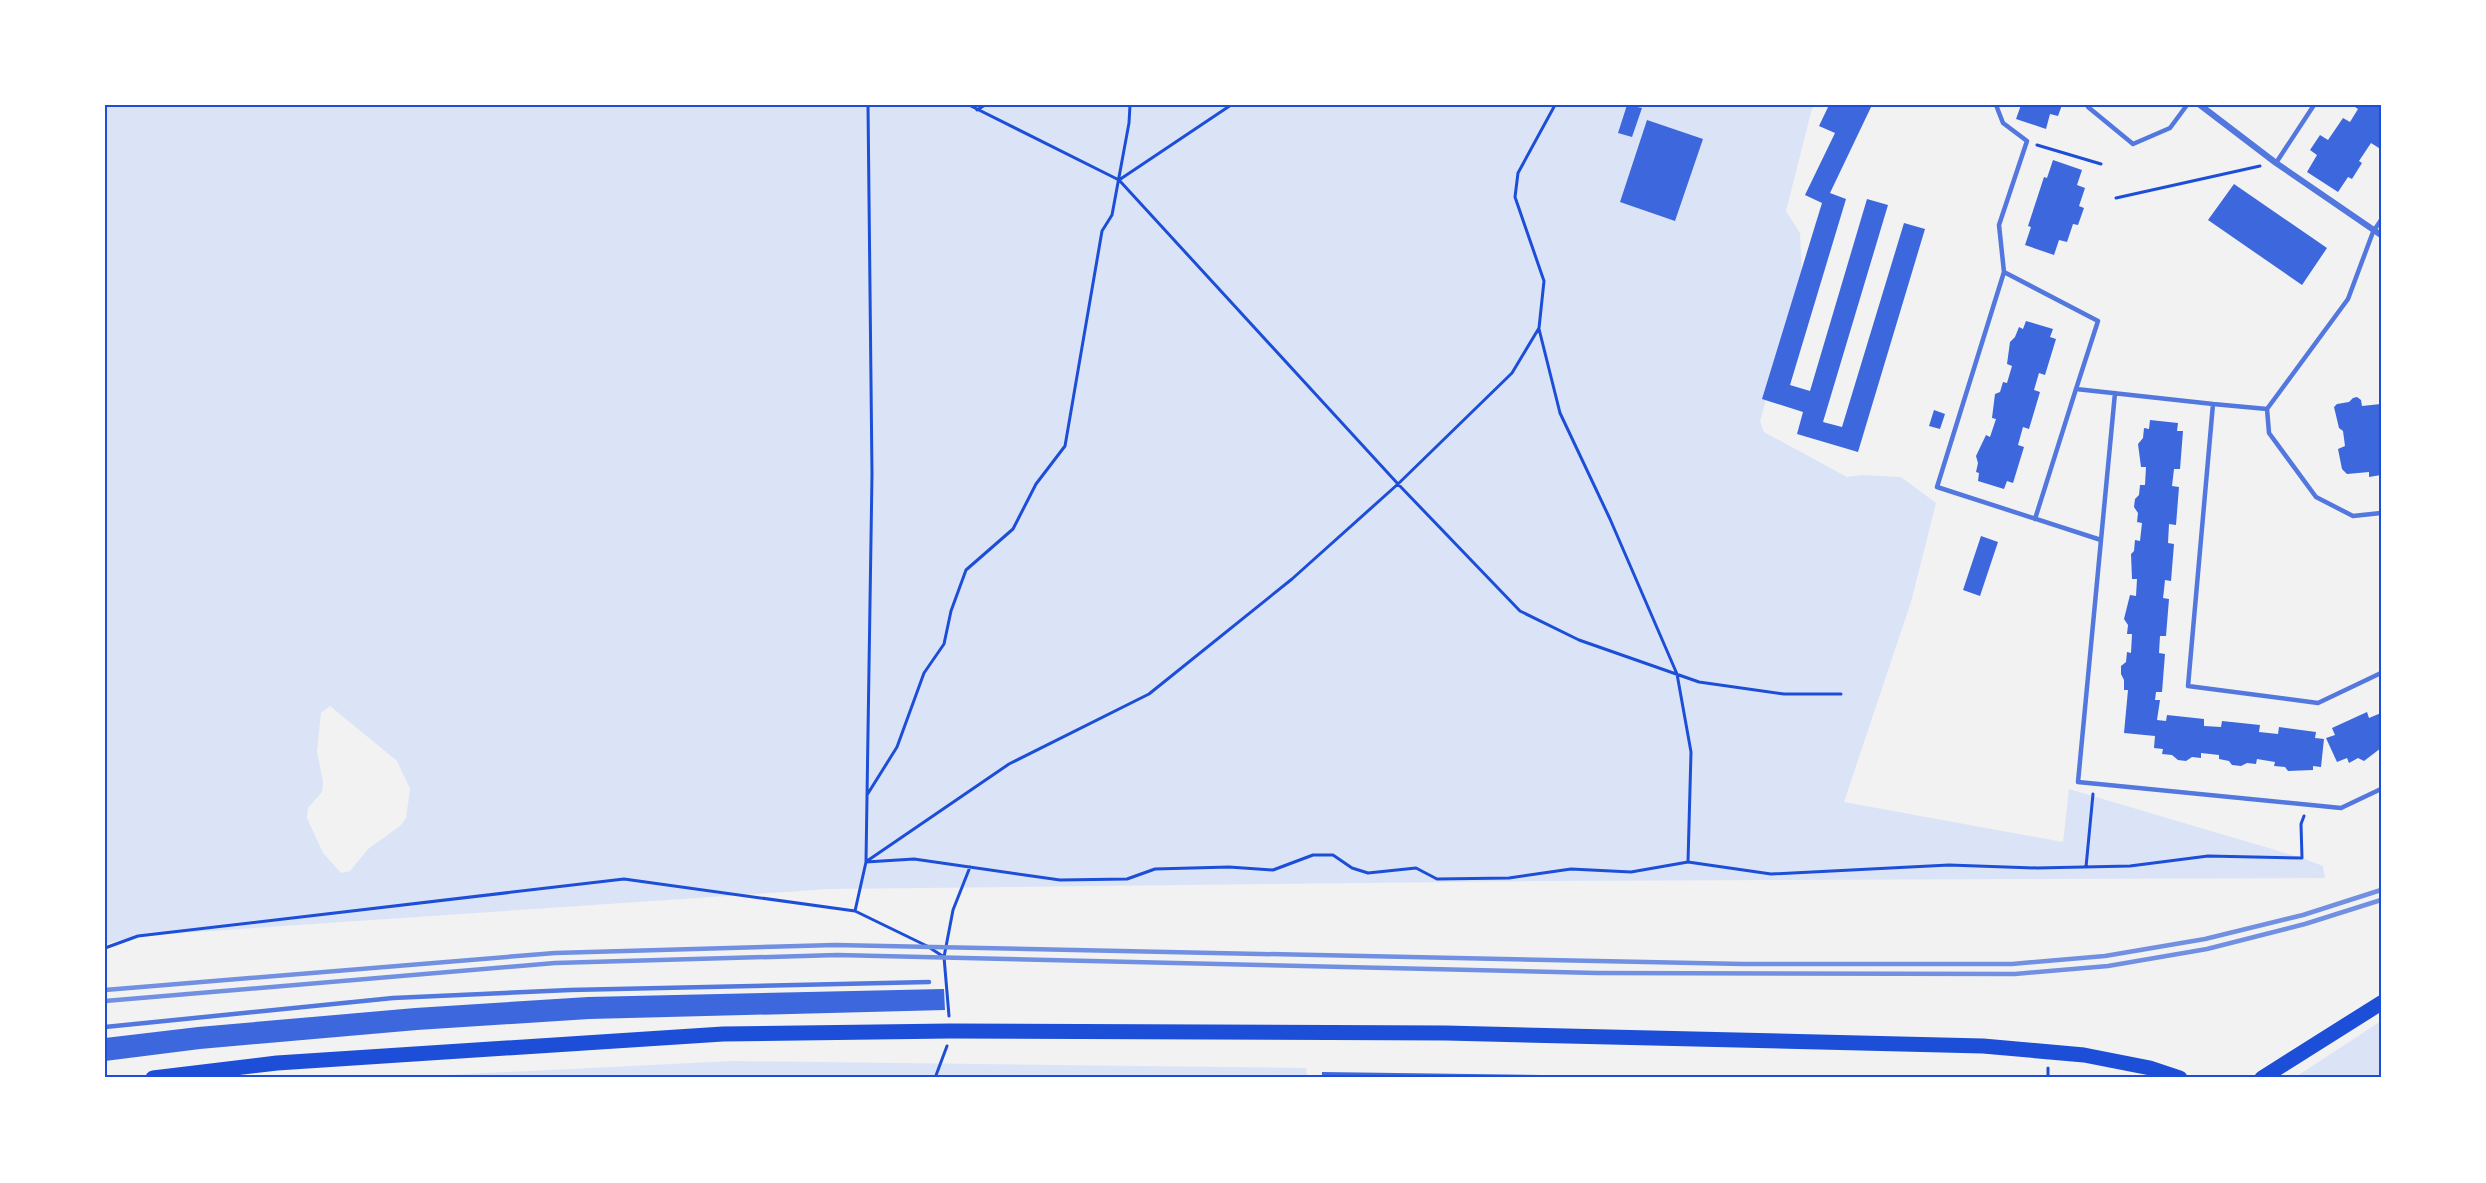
<svg xmlns="http://www.w3.org/2000/svg" width="2486" height="1183" font-family="Rubik,sans-serif">
<rect width="100%" height="100%" fill="#f2f2f2"/>
<!-- green -->
<path fill="#dbe4f7" fill-rule="evenodd" d="M105 105H1813L1786 211 1800 233 1802 273 1760 421 1764 432 1847 477 1861 475 1901 477 1936 503 1911 602 1844 802 2063 842 2069 789 2302 858 2323 866 2325 878 1538 881 830 889 138 936 105 944ZM330 706 397 761 410 789 406 818 400 826 368 849 350 871 341 873 323 853 307 818 308 808 322 792 323 782 317 751 321 713Z
M2381 1021V1078H2294Z
M732 1061 1306 1068 1308 1078H382Z"/>
<!-- building -->
<path fill="#3d67dc" d="M1627 105 1642 108 1632 137 1618 133Z
M1829 105H1872L1830 193 1846 199 1790 385 1810 391 1867 199 1888 205 1823 422 1842 427 1904 223 1925 229 1858 452 1797 434 1803 412 1762 399 1822 203 1805 195 1835 133 1819 126Z
M2021 105H2062L2058 116 2050 114 2046 129 2016 119Z
M2352 105H2381V145L2379 148 2371 143 2359 161 2362 163 2352 179 2348 177 2338 192 2307 172 2317 155 2310 150 2320 135 2328 140 2343 118 2350 122 2358 109Z
M1647 120 1703 139 1675 221 1620 202Z
M2053 160 2082 170 2077 185 2085 188 2079 206 2084 208 2078 225 2073 224 2067 242 2059 240 2054 255 2025 245 2031 227 2028 226 2044 177 2047 178Z
M2234 184 2327 248 2302 285 2208 220Z
M2026 321 2053 329 2050 337 2056 339 2045 375 2039 373 2034 390 2040 392 2029 429 2023 427 2018 445 2024 447 2013 483 2007 481 2004 489 1978 481 1979 473 1976 472 1978 463 1976 456 1986 435 1990 437 1996 419 1992 418 1995 394 2000 392 2003 382 2007 383 2012 366 2007 364 2010 342 2015 337 2019 327 2023 329Z
M2357 397 2361 400 2362 406 2381 404V475L2369 477V472L2347 474 2342 469 2338 449 2345 446 2343 431 2339 428 2334 407 2337 404 2349 402 2353 398Z
M1934 410 1945 414 1940 429 1929 426Z
M2150 420 2178 423 2177 431H2183L2180 469H2174L2172 486 2179 487 2176 525 2169 524 2168 543 2174 544 2171 581 2165 580 2164 590 2163 598 2169 599 2166 636H2160L2159 653 2165 654 2162 692H2156L2155 700H2160L2157 720 2166 721 2167 715 2204 719V726L2221 727 2222 721 2260 725 2259 732 2278 734 2279 727 2316 732 2315 738 2324 739 2321 767 2313 766V770L2288 771 2285 767 2274 766 2275 762 2257 759 2256 764 2247 763 2241 766 2232 765 2229 761 2219 759V755L2201 753V758L2192 757 2186 761 2178 760 2172 755 2162 754 2163 749 2154 748 2155 736 2124 733 2128 690H2124V680L2121 674V666L2126 662 2127 652 2131 653 2132 634H2127L2128 625 2124 619 2130 595 2136 596 2137 579H2132L2131 554 2134 551 2135 540 2140 541 2142 523 2137 522 2138 513 2134 507 2135 499 2139 495 2140 485H2145L2146 467H2141L2138 444 2143 438 2144 428 2149 429Z
M1981 536 1998 542 1980 596 1963 590Z
M2367 712 2369 718 2381 713V748L2364 761 2358 758 2349 763 2347 758 2337 762 2326 738 2335 735 2332 728Z
M944 989 945 1010 589 1019 417 1030 200 1049 105 1061V1038L198 1027 415 1008 588 997Z
M1322 1072 1616 1076V1078H1322Z"/>
<g fill="none" stroke-linecap="round" stroke-linejoin="round">
<!-- path -->
<path stroke="#1d4ed8" stroke-width="3" d="M969 105 1119 180 1398 484 1520 611 1579 640 1699 682 1784 694H1841
M977 110 985 105
M2037 145 2101 164
M1119 180 1231 105
M2116 198 2260 166
M1539 329 1560 413 1610 519 1677 674 1691 752 1688 862
M867 795 897 747 924 673 944 644 951 611 966 570 1013 529 1036 484 1065 446 1102 231 1112 215 1129 123 1130 105
M867 861 1009 764 1149 694 1292 579 1398 484 1512 373 1539 328 1544 281 1515 197 1518 173 1555 105
M866 862 914 859 1060 880 1127 879 1155 869 1229 867 1273 870 1313 855H1333L1352 868 1368 873 1416 868 1437 879 1509 878 1571 869 1631 872 1688 862 1771 874 1949 865 2037 868 2130 866 2208 856 2302 858 2301 824 2304 816
M2086 867 2093 794
M855 911 866 862 872 474 868 105
M105 948 138 936 624 879 855 911 927 946 944 957 949 1016
M944 957 953 910 970 867
M2048 1068V1078
M935 1078 947 1046"/>
<!-- service -->
<path stroke="#5277de" stroke-width="4.5" d="M1996 105 2003 123 2027 141 1999 225 2004 272 1937 487 2101 540 2078 782 2341 808 2381 789
M2089 105 2088 107 2133 144 2170 128 2187 105
M2276 163 2314 105
M2381 220 2373 232 2348 299 2267 409 2269 433 2316 497 2353 516 2381 513
M2004 272 2098 321 2076 389 2213 404 2188 686 2318 703 2381 673
M2213 404 2267 409
M2035 519 2076 389
M2101 540 2115 393
M105 1027 393 998 570 990 929 982"/>
<!-- minor -->
<path stroke="#5277de" stroke-width="6" d="M2200 105 2276 163 2381 235"/>
<!-- primary -->
<path stroke="#1d4ed8" stroke-width="15" d="M153 1078 277 1063 723 1034 950 1031 1446 1033 1983 1046 2084 1055 2150 1068 2180 1078
M2262 1078 2381 1003"/>
<!-- rail -->
<path stroke="#7290e2" stroke-width="4.5" d="M105 990 555 953 835 945 1743 964H2012L2105 956 2205 939 2303 915 2381 890
M105 1001 555 963 837 955 1597 973 2015 974 2108 966 2207 949 2305 924 2381 900"/>
</g>
<!-- border -->
<rect width="2486" height="1183" fill="none" stroke="#ffffff" stroke-width="213"/>
<rect x="106" y="106" width="2274" height="970" fill="none" stroke="#1d4ed8" stroke-width="2"/>
</svg>
